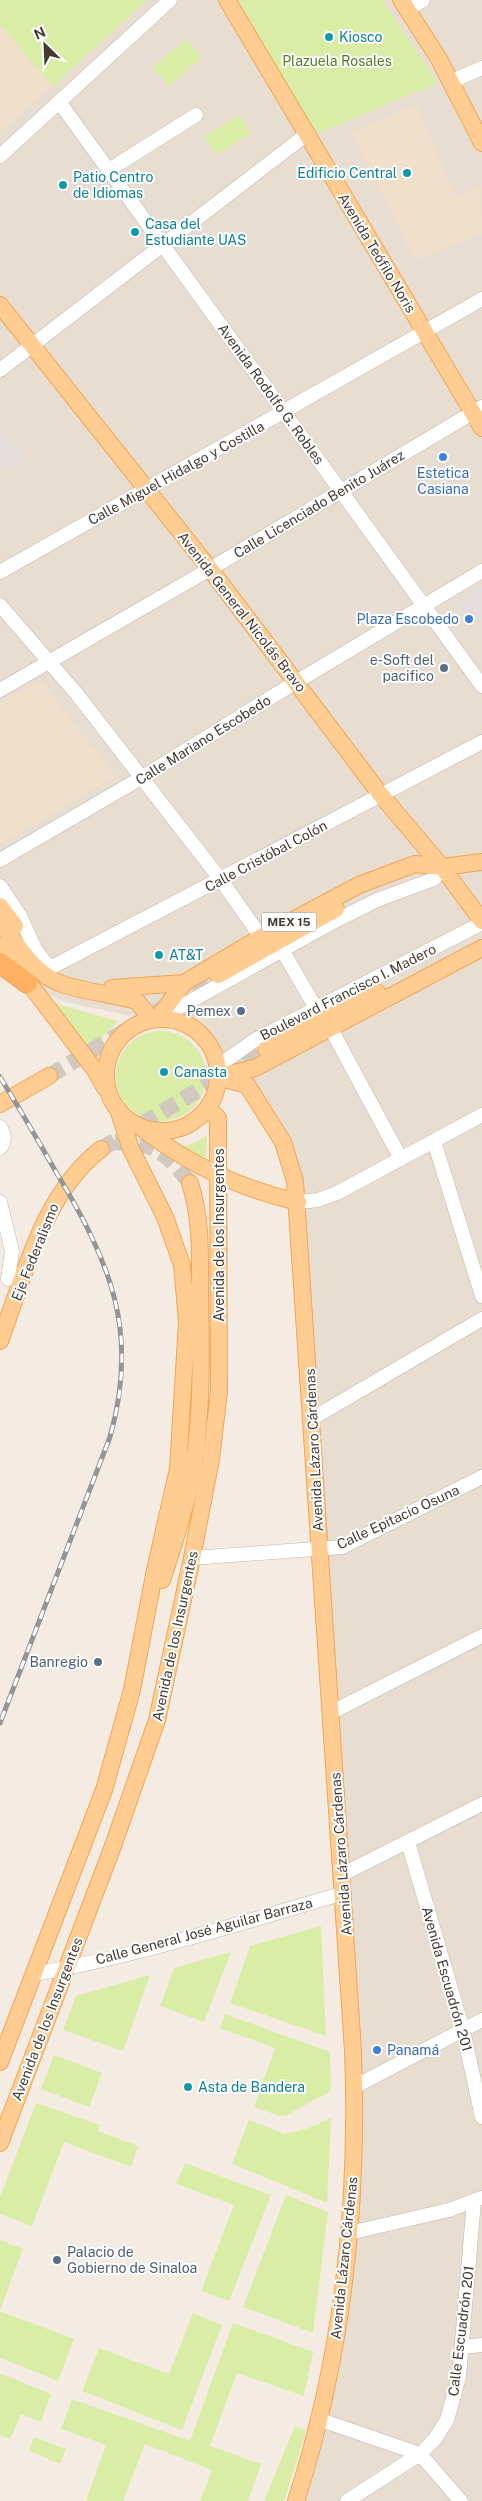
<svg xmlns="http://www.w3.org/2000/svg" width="482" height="2501" font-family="'Public Sans',sans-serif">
<rect width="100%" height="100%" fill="#f4ece3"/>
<!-- residential -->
<path fill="#e8ddd1" d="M0 0H482V2501H296L329 2364 356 2086 293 1174 236 1070 205 1031 162 1008 131 1016 65 1002 37 988 0 939Z"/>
<!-- education -->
<path fill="#efdfcb" d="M0 0H147L0 133Z
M417 104 456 197 481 186 482 233 415 261 351 132Z
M40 680 116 776 0 844V703Z"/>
<!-- green -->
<path fill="#daeda7" d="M0 0H147L53 86 0 25Z
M231 0H382L438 83 312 136Z
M186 39 202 58 169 86 153 67Z
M239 115 251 133 217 155 204 137Z
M46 1001 118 1021 102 1038 94 1063Z
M116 1076a45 45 0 1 1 90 0a45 45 0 1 1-90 0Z
M207 1135 206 1162 174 1149 194 1143Z
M321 1926 326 2036 230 2003 250 1946Z
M231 1952 204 2022 160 2006 174 1968Z
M150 1975 123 2051 63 2030 76 1996Z
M225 2014 330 2052 331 2091 287 2115 280 2116 254 2107 275 2048 220 2028Z
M54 2055 102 2073 89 2107 41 2089Z
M36 2103 100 2125 98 2131 138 2146 131 2167 64 2142 32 2226 0 2214V2197Z
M331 2118 327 2203 232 2164 249 2120 284 2134 306 2129Z
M185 2163 271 2195 229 2301 201 2291 234 2205 176 2184Z
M286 2195 328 2212 313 2333 243 2307Z
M0 2240 23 2249 0 2310Z
M0 2311 74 2339 58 2381 0 2358Z
M193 2313 222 2325 182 2430 82 2391 99 2348 169 2374Z
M233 2323 313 2352 304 2396 237 2373 210 2446 261 2464 248 2501H200L212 2470 145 2444 123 2501H86L106 2445 61 2429 72 2399 190 2441Z
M0 2373 51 2394 41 2422 21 2414 10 2439 0 2435Z
M295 2426 306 2431 284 2501H264Z
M34 2437 66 2449 60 2464 29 2451Z"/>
<!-- parking -->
<path fill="#e4dfdc" d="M0 431 24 454 10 470 0 460Z
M482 586V619L469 627 455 603Z"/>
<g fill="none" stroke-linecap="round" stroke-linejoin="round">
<!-- major-tunnel -->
<path stroke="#d1c9c0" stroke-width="16" stroke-dasharray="16 8" stroke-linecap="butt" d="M49 1076 218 975
M115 1142C156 1142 165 1152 190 1183
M101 1149 266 1049"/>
<!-- minor casing -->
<g stroke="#c3b5a8" stroke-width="15">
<path id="minor" d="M407 10 423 0
M450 82 482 68
M60 103 482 686
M0 156 170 0
M109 170 196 115
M0 370 307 134
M0 572 482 299
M0 605 76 693 221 880 261 937
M0 690 210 569 482 407
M0 860 141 778 296 682 482 571
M0 886 20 916 36 951 50 968 482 742
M282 950 316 1008
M158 1019 335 921 377 900 434 879 442 867
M331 1029 401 1159
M218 1066 255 1040 482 923
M0 1127C5 1135 6 1141 0 1148
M434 1141 482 1296
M0 1202 12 1251 8 1279
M298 1202 318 1200 337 1193 482 1115
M313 1418 482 1319
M192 1558 342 1547 482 1477
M332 1712 482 1636
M408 1842 463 2030 482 2117
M343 1874 482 1804
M35 1974C139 1955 242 1923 344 1893
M354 2087 482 2020
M349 2233 449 2210 481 2198
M462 2347 482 2345
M318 2419 420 2454 461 2501
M347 2501 420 2454 435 2439 447 2420 459 2377 474 2201"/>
</g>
<!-- major casing -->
<g stroke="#f0a655" stroke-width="18">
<path id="major" d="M227 0 482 428
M401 0 439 59 482 143
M0 305 210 569 381 795 442 867 482 921
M0 906 15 926
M0 921C17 945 35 976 65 985 88 992 114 995 137 1001L151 1019
M0 945 95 1070 105 1088
M218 975 336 909
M112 988 184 983
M106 1075a56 56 0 1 1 112 0a56 56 0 1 1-112 0Z
M157 1019 184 983 261 937 359 885 415 864 442 867 482 862
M266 1049 377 992
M220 1076 255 1068 482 948
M218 1077 247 1085 283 1142 295 1181 353 2051C359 2203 343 2356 296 2501
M0 1104 49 1076
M143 1129C188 1164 242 1189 298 1202
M0 1341C25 1274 43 1194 101 1149
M162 1580C176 1538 191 1492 196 1448 202 1398 201 1347 200 1296 200 1258 202 1220 190 1183
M0 2062 104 1790 132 1690 155 1570 178 1469 187 1321 182 1265 165 1217 131 1149 119 1112
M0 2143 113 1846 157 1720 192 1558 211 1459 219 1392 218 1118 208 1108"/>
</g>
<!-- highway casing -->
<g stroke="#ee8023" stroke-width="21">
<path id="highway" d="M0 963 27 983"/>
</g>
<!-- minor -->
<use href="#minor" stroke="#fff" stroke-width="14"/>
<!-- major -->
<use href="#major" stroke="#ffcc91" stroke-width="16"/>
<!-- highway -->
<use href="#highway" stroke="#ffb063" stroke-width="20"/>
<!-- rail casing -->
<g stroke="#959595" stroke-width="5">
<path id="rail" d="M0 1077C19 1108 38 1140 56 1172 110 1262 140 1331 110 1437L0 1723"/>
</g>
<!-- rail -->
<use href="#rail" stroke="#fff" stroke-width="3" stroke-dasharray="9" stroke-linecap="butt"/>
</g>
<!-- markers -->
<g fill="#0f9aa8" stroke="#fff" stroke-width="2">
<circle cx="329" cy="37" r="5"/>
<circle cx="407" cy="173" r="5"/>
<circle cx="63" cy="185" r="5"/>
<circle cx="135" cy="232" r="5"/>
<circle cx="159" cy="955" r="5"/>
<circle cx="164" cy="1072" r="5"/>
<circle cx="188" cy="2087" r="5"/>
</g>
<g fill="#3f7fe0" stroke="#fff" stroke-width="2">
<circle cx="443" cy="457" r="5"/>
<circle cx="469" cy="619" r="5"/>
<circle cx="377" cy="2050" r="5"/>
</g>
<g fill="#5c6f8a" stroke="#fff" stroke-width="2">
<circle cx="444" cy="668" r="5"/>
<circle cx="241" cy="1011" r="5"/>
<circle cx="98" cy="1662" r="5"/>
<circle cx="57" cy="2260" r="5"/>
</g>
<g text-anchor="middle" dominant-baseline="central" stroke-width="4" stroke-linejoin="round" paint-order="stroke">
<!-- shield labels -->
<rect fill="#fff" stroke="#7e7670" stroke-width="1" x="261.5" y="912.5" width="55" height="19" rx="4"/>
<g font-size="12" font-weight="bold" fill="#463b33">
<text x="289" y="922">MEX 15</text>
</g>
<!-- culture labels -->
<g font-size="14" fill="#0d838f" stroke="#fff" text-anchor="start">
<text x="339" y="37">Kiosco</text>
<text x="397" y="173" text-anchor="end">Edificio Central</text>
<text x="73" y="177">Patio Centro<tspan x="73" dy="16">de Idiomas</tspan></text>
<text x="145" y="224">Casa del<tspan x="145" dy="16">Estudiante UAS</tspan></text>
<text x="169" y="955">AT&amp;T</text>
<text x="174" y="1072">Canasta</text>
<text x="198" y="2087">Asta de Bandera</text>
</g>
<!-- park labels -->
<g font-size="14" fill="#547e20" stroke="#fff">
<text x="337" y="61">Plazuela Rosales</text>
</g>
<!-- street labels -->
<g font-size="14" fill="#463b33" stroke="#fff">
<text transform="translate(377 253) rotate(59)">Avenida Teófilo Noris</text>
<text transform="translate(271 394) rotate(54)">Avenida Rodolfo G. Robles</text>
<text transform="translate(176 473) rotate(-29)">Calle Miguel Hidalgo y Costilla</text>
<text transform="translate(319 504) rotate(-31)">Calle Licenciado Benito Juárez</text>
<text transform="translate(242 612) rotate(52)">Avenida General Nicolás Bravo</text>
<text transform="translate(203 740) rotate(-32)">Calle Mariano Escobedo</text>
<text transform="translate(266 856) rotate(-28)">Calle Cristóbal Colón</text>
<text transform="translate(348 992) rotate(-27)">Boulevard Francisco I. Madero</text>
<text transform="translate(219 1235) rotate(-90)">Avenida de los Insurgentes</text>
<text transform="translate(35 1252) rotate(-68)">Eje Federalismo</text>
<text transform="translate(314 1450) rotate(-93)">Avenida Lázaro Cárdenas</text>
<text transform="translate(398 1517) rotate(-25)">Calle Epitacio Osuna</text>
<text transform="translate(175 1636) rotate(-78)">Avenida de los Insurgentes</text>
<text transform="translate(341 1854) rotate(-94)">Avenida Lázaro Cárdenas</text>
<text transform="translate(204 1931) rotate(-15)">Calle General José Aguilar Barraza</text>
<text transform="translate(447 1979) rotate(74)">Avenida Escuadrón 201</text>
<text transform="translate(47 2019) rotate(-69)">Avenida de los Insurgentes</text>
<text transform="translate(344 2258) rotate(-84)">Avenida Lázaro Cárdenas</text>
<text transform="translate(461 2331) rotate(-83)">Calle Escuadrón 201</text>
</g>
<!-- shop labels -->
<g font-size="14" fill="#366cbe" stroke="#fff">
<text x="443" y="473">Estetica<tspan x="443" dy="16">Casiana</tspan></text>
<text x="459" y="619" text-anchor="end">Plaza Escobedo</text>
<text x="387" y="2050" text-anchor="start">Panamá</text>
</g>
<!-- service labels -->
<g font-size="14" fill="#4e5e75" stroke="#fff" text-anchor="end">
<text x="434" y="660">e-Soft del<tspan x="434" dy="16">pacifico</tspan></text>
<text x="231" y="1011">Pemex</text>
<text x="88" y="1662">Banregio</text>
<text x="67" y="2252" text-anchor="start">Palacio de<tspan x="67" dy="16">Gobierno de Sinaloa</tspan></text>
</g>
</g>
<!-- north arrow -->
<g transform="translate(45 45) rotate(336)" stroke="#ffffff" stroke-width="4" paint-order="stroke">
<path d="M0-4L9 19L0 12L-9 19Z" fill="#463b33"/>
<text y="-8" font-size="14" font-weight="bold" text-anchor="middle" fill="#463b33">N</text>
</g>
</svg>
